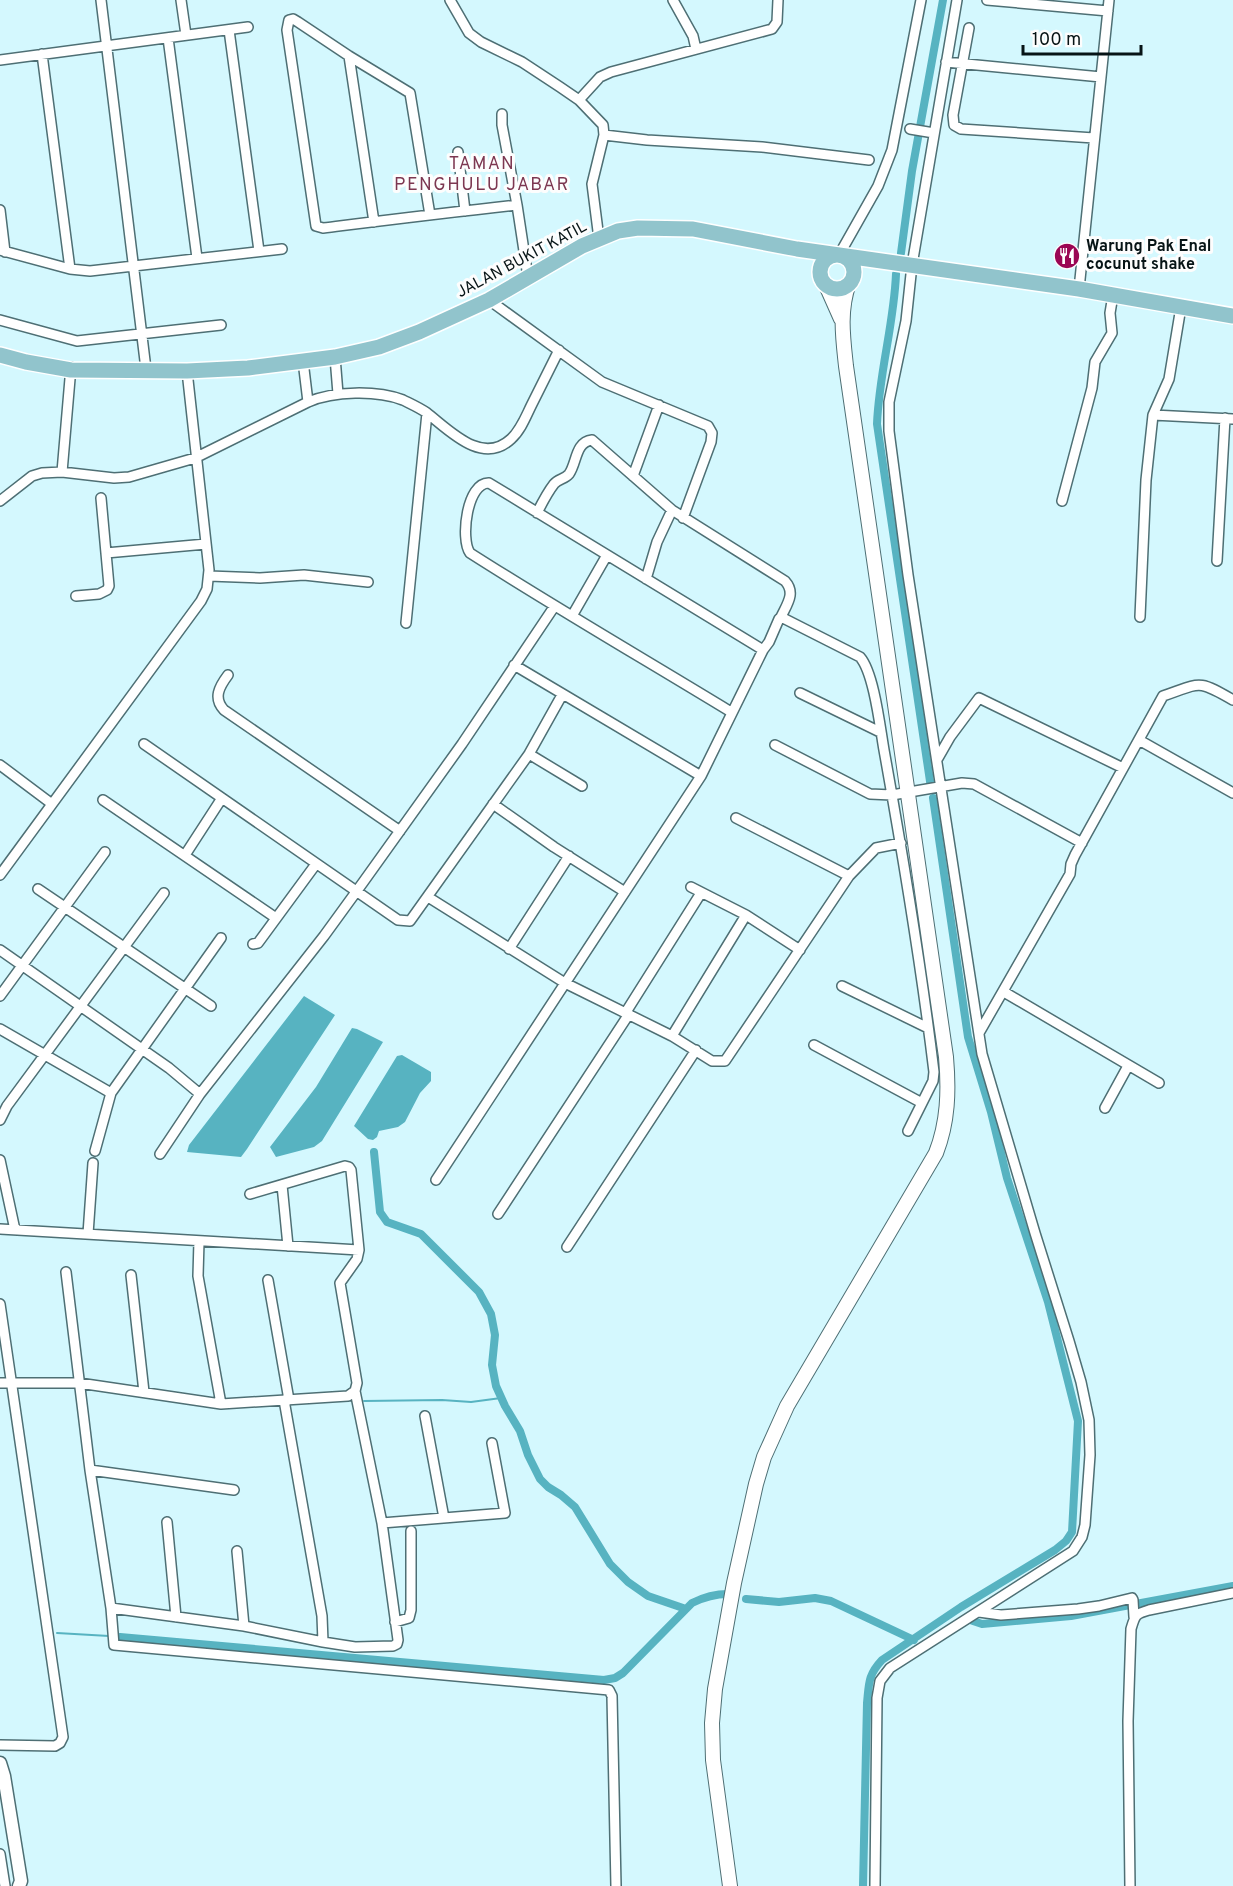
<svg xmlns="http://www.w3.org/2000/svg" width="1233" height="1886" font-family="Overpass,sans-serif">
<rect width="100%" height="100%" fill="#d4f8fe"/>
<!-- water -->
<path fill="#57b3c1" d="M304 996 335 1015 247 1149 241 1157 187 1152 189 1145Z
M352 1028 357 1029 383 1042 322 1141 314 1147 276 1157 270 1147 316 1087Z
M402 1055 431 1072V1081L420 1093 405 1122 398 1127 379 1131 377 1137 373 1140 368 1139 354 1126 397 1056Z"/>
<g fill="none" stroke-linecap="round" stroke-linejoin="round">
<!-- stream -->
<path stroke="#57b3c1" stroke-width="2" d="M364 1401 442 1400 471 1402 501 1398
M57 1633 109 1636"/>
<!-- canal -->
<path stroke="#57b3c1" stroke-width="8" d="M901 253 912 171 943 0
M896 274C894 324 879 373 877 424L931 788
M374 1152 380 1212 387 1222 421 1234 479 1292 491 1314 495 1335 492 1365 496 1386 505 1406 520 1431 528 1455 540 1479 548 1487 561 1495 575 1507 610 1564 628 1582 648 1596 686 1609
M746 1599 779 1602 815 1598 831 1601 914 1640
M973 1621 982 1624 1071 1616 1233 1586
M120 1637 604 1680 615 1678 623 1673 692 1603C704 1597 714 1594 728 1594
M863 1886 867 1703C869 1683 868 1675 882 1660L961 1607 1055 1550 1066 1541 1072 1532 1078 1421 1048 1302 1007 1178 991 1112 968 1037 933 798"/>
<!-- minor casing -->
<g stroke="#4e6f74" stroke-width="12">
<path id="minor" d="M101 0 146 369
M181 0 186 35
M450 0 469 33 481 42 522 62 560 87 579 100 603 125 604 135 592 184 599 239
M673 0 693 36 696 49
M987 0 1108 11
M969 28 953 115 954 125 961 129 1094 138
M229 30 259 251
M168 38 197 258
M42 54 70 269
M349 56 374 222
M0 60 248 27
M946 62 1101 77
M579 100 600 77 611 72 772 29 777 22 778 0
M502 114V125L517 205 528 277
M910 129 934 133
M604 135 647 140 762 147 869 160
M458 152 465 211
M0 210 5 252
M430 215 410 93 349 56 298 22 293 19 289 20 287 30 316 226 323 228C388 220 452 212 517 205
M0 250 70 269 90 271 282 249
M839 255 878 186 892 150 921 0
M1079 289 1109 0
M489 300 602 382 708 426 712 433 711 442 683 518
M0 320 77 341 221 325
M335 357 338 394
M303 361 308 402
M1153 415 1233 419
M62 472 71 367
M633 476 659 405
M0 501 32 476 42 473 62 472 114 478 129 477 195 458 308 402C334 391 376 390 403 400 411 404 420 408 427 413 449 430 482 466 511 439 521 430 526 416 532 404 541 386 550 368 559 350
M1062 501 1092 388 1095 362 1112 333 1110 313 1113 295
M106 553 206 544
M1217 561 1225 418
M209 576 260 578 304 575 368 582
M646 579 657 542 672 510
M76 596 99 594 107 590 109 586 101 498
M572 616 607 555
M781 617 860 657C874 673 880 727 884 750 903 856 921 964 934 1072L933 1081 908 1131
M1140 617 1146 480 1153 415 1169 379 1181 307
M406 623 427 413
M514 665 701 776
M228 675C219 687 213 698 224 710L400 831
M800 693 880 732
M731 712C644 659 556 608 470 553 460 539 467 482 489 483L763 650
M1139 740 1233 793
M144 744 398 920 410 921 529 754 562 695
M775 745 870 794 892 795 962 783 974 784 1082 843
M529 754 582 786
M938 758 950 737 979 698 1123 768
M0 765 52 804
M103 800 276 918
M493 804 554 847 625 892
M736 818 849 876
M185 855 222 798
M0 875 201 601 207 589 209 570 187 371
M691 887 746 915 800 950
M38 889 211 1006
M428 897 565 983 672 1036 712 1061H725L849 876 876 848 901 843
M253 944 258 943 316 864
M509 949 569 856
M0 950 169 1068 200 1094
M842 986 928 1028
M1004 992 1159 1083
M0 996 105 852
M626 1012 701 893
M0 1029 111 1093
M979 1033 1070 874 1071 864 1075 855 1163 696C1201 683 1197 679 1233 700
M672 1036 746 915
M814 1045 922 1103
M1105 1108 1128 1066
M0 1120 7 1106 164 893
M95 1151 111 1093 221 938
M160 1154 200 1094 324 936 364 881 462 744 554 607
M0 1160 15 1230
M436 1180 701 776 763 650 769 642 779 619 781 617C787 604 796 593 785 581L672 510 592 440C575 442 577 463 569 474 565 479 558 479 554 484 547 493 542 503 537 513
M282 1185 288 1246
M250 1194 345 1166 349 1167 351 1170 359 1250 357 1259 340 1283 357 1383 355 1391 382 1523 398 1640 397 1644 393 1646 355 1647 323 1642
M498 1214 629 1014
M0 1229 359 1250
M88 1234 93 1163
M199 1241 198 1276 221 1404
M567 1247 696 1050
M66 1272 90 1470 111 1608 114 1645 609 1690 612 1696 616 1886
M131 1275 144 1392
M268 1280 289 1400
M0 1304 63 1737 60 1743 55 1746 0 1745
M0 1383H79L221 1404 348 1396 355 1391
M425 1416 444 1518
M90 1470 234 1490
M167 1522 176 1617
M382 1523 505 1513 492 1443
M111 1608 244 1626 237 1551
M979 1612 1001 1615 1078 1609 1099 1606 1132 1598 1133 1600 1134 1617
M395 1622 409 1618 411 1610V1531
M244 1626 323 1642 322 1616 284 1400
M0 1854 5 1886
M875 1886 877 1698 880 1681 890 1668 1073 1551 1082 1537 1085 1525 1090 1455 1089 1420 1081 1382 1069 1341 1035 1233 982 1054 908 575 889 431V402L906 321 912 265 957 0
M1130 1886 1128 1721 1131 1629C1135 1615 1135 1614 1149 1610L1233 1593"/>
</g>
<!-- tertiary casing -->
<g stroke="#4e6f74" stroke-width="15">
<path id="tertiary" d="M0 1763 4 1776 21 1881 19 1886"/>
</g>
<!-- secondary casing -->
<g stroke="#4e6f74" stroke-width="16">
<path id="secondary" d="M825 283 841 319
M730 1886 713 1760 712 1723 715 1689 734 1583 756 1484 764 1457 787 1406 936 1153C948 1122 949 1091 946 1057L846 366C843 338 839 311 849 283"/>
</g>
<!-- primary casing -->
<g stroke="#fff" stroke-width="18">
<path id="primary" d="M820 272a17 17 0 1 1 34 0a17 17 0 1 1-34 0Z
M0 355 26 362 71 370 187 371 248 368 335 357 379 347 419 332 489 300 582 246 618 231 638 228 693 229 797 249 1079 289 1233 316"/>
</g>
<!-- minor -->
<use href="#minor" stroke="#fff" stroke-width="9"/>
<!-- tertiary -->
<use href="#tertiary" stroke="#fff" stroke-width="12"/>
<!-- secondary -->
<use href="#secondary" stroke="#fff" stroke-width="14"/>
<!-- primary -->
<use href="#primary" stroke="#91c4cc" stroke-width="15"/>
</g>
<!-- icons -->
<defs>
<g id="restaurant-disc" transform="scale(1.35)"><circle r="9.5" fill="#9b0654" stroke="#fdfdfd"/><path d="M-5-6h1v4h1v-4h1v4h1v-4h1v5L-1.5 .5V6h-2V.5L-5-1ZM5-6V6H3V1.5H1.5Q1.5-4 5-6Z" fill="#fff"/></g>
</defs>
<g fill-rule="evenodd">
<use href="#restaurant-disc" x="1067" y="256"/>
</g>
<g text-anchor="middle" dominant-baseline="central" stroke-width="6" stroke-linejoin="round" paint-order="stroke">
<!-- poi labels -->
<g font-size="16" font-weight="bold" fill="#071416" stroke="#fdfdfd" text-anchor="start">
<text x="1086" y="247">Warung Pak Enal<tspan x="1086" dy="18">cocunut shake</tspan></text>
</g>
<!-- street labels -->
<g font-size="16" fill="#071416" stroke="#fdfdfd">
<text transform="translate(522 260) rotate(-28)">JALAN BUKIT KATIL</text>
</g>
<!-- neighbourhood labels -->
<g font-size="18" letter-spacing="1.5" fill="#7c3751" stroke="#fdfdfd">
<text x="482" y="164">TAMAN<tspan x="482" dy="21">PENGHULU JABAR</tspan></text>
</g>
</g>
<!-- scale -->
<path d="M1023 45v9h118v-9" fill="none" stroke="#071416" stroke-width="3"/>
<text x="1032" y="45" font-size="18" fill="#071416" stroke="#fdfdfd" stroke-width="4.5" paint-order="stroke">100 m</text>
</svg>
